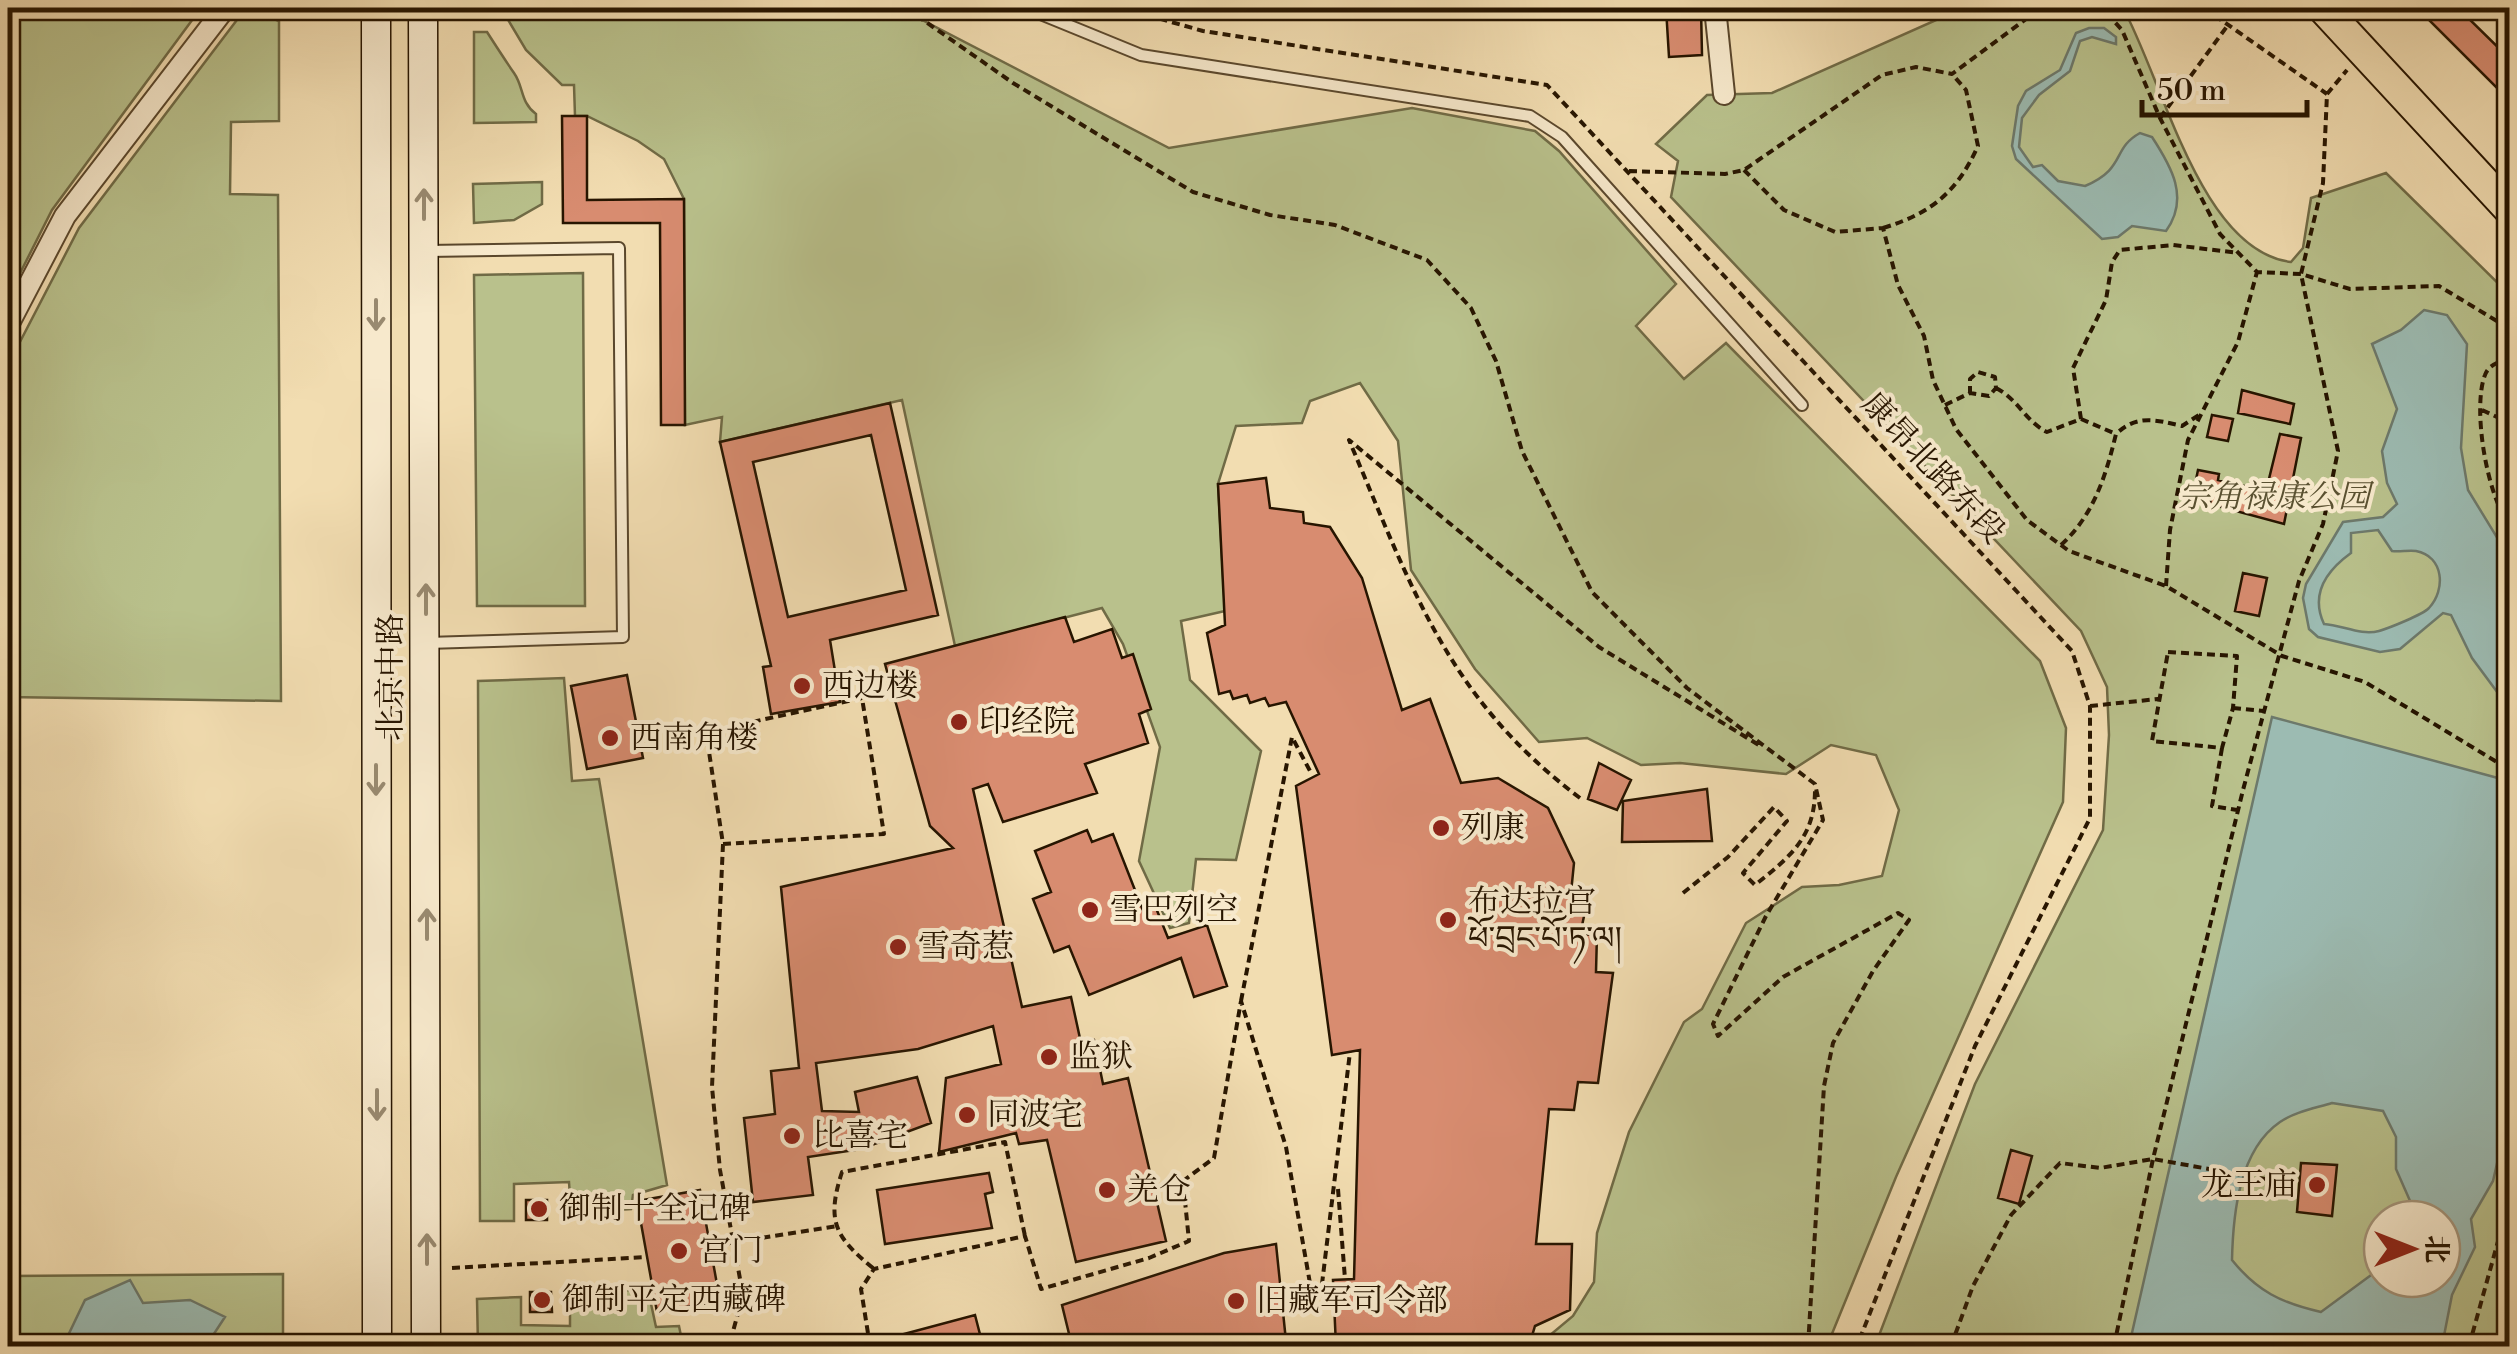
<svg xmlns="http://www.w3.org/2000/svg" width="2517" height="1354" font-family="'Libre Bodoni','Noto Serif SC','Noto Serif Tibetan',serif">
<rect width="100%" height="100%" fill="#f2ddb1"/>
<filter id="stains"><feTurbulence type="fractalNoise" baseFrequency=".002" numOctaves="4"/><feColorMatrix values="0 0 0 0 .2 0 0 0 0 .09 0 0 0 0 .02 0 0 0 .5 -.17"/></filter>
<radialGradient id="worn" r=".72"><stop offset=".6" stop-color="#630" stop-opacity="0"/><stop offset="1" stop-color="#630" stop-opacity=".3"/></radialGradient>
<!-- green -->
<path fill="#b9c18c" stroke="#706b46" stroke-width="2.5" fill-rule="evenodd" d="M8 8H201L52 210 8 297Z
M246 8 279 21V121L231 122 230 194 278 195 281 701 8 697V365L79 228Z
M501 8H899L1169 148 1412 108 1535 131 1559 151 1676 284 1636 326 1684 379 1726 343 2040 661 2066 728 2063 802 1896 1177 1827 1346H1537L1573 1316 1594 1282 1597 1233 1629 1132 1684 1022 1702 1009 1746 923 1802 887 1839 885 1882 876 1899 810 1876 755 1831 745 1786 774 1680 763 1641 765 1587 738 1539 742 1475 669 1411 570 1398 441 1360 383 1310 401 1302 423 1236 426 1218 484 1225 611 1181 621 1190 680 1261 751 1236 860 1196 859 1189 923 1170 928 1139 861 1160 747 1123 644 1102 608 955 646 902 400 720 442 722 417 685 425 684 199 664 159 638 141 587 116H575L574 85H562L526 50Z
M1963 8H2123C2163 80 2200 251 2291 262L2303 248 2311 198 2386 173 2509 294V1346H1875L1975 1084 2103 830 2109 735 2107 687 2081 631 1671 197 1678 161 1656 144 1707 95 1772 93ZM2382 1219H2442V1279H2382Z
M474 32H487C496 46 505 60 514 73 524 87 520 102 536 114V122L474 123Z
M542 182V204L514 220 474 223 473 184Z
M583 273 585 606H477L474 275Z
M564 678 572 781 599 779 667 1185 633 1195 631 1209 571 1213 569 1182 514 1184V1221H480L478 681Z
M283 1274V1346H8V1276Z
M648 1290 656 1327 679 1326 683 1346H478L477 1299 521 1297V1325L570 1326V1291Z"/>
<!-- water -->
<path fill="#9cbbb2" stroke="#6d796b" stroke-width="2.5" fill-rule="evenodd" d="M2089 28H2104L2116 37V44L2092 37 2080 41 2070 71 2039 95 2022 118 2019 147 2033 167 2042 165 2058 181 2085 186C2127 168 2111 149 2140 133L2152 137C2171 166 2190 198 2166 231L2132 226 2118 237 2102 239 2016 159 2012 146 2018 106 2026 91 2060 70 2076 33Z
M2424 310 2447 315 2467 344 2461 448 2468 490 2509 557V708L2472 658 2451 615 2443 613 2400 649 2380 652 2318 637 2309 629 2303 598 2306 584 2343 522 2383 517 2397 504 2387 483 2382 451 2397 409 2372 344 2401 330ZM2378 530 2392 551C2399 552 2409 550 2416 551 2444 556 2446 590 2429 608 2422 615 2389 628 2379 631 2361 636 2342 625 2324 624 2310 594 2326 571 2351 553V533Z
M2272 717 2509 781V1111L2493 1181 2471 1219 2475 1247 2452 1295 2442 1346H2129ZM2332 1103 2383 1111 2396 1137V1169L2418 1219H2442V1279H2382V1267L2321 1312C2281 1303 2257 1291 2232 1260 2233 1214 2239 1150 2280 1122 2294 1112 2316 1108 2332 1103Z
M130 1280 143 1303 190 1300 225 1317 206 1346H63L85 1300Z"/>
<!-- building -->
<path fill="#d88c70" stroke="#271500" stroke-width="2.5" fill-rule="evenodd" d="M1666 8H1701L1702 55 1669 57Z
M2417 8H2458L2510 59V101Z
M562 116H587V200L684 199 685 425H661L660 223H563Z
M2242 390 2294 404 2290 424 2238 413Z
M890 403 938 615 830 640 840 702 771 714 763 667 771 666 720 442ZM871 435 906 590 788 617 753 462Z
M2212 415 2233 419 2228 441 2207 437Z
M2280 434 2301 438 2284 524 2210 504 2211 498 2193 494 2198 470 2219 474 2218 480 2266 491Z
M1266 478 1270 508 1303 512 1304 523 1330 527 1362 578 1402 710 1430 699 1461 783 1498 778 1548 808 1574 863 1570 903 1586 907 1580 935 1597 934 1596 972 1613 973 1598 1083 1578 1082 1574 1110 1549 1109 1536 1244H1572L1570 1310 1535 1326 1529 1346H1336L1333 1280 1354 1279 1360 1050 1332 1055 1296 786 1319 774 1286 702 1269 706 1265 698 1250 703 1247 695 1233 699 1230 691 1219 694 1207 633 1225 625 1218 484Z
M2243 573 2267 578 2259 616 2235 611Z
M1065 617 1074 642 1112 629 1122 658 1133 654 1151 709 1139 714 1148 743 1085 764 1097 793 1003 822 988 784 973 789 1022 1007 1071 997 1081 1043 1094 1040 1103 1084 1128 1078 1166 1241 1076 1262 1047 1140 1019 1144 1016 1133 939 1152 946 1078 1001 1064 993 1026 918 1049 816 1063 822 1111 859 1112 855 1092 917 1077 931 1123 861 1149 808 1157 813 1195 753 1202 744 1118 775 1114 771 1071 799 1068 781 887 953 848 930 826 885 664Z
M627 675 643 758 587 769 571 686Z
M1599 763 1631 780 1617 810 1588 799Z
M1707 789 1712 841 1622 842 1623 801Z
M1087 830 1092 842 1113 834 1144 913 1156 908 1168 938 1207 925 1227 986 1194 997 1181 958 1089 995 1069 946 1054 952 1033 899 1051 892 1035 851Z
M2011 1150 2032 1156 2019 1204 1998 1198Z
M2301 1163 2337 1165 2332 1216 2297 1212Z
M989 1173 993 1192 985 1194 992 1228 885 1244 877 1190Z
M700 1190 720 1301 657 1312 637 1201Z
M526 1200H547V1220H526Z
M1276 1244 1286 1341 1275 1343V1346H1072L1062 1305 1224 1253Z
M530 1292H551L552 1312H530Z
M975 1315 983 1346H879L878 1341Z"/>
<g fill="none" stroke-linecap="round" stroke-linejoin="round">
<!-- lane casing -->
<g stroke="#5a472c" stroke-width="14">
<path id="lane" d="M1026 8 1141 55 1530 116 1562 137 1802 405
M427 251 619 248 623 637 427 643"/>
</g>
<!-- street casing -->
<g stroke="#5a472c" stroke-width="24">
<path id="street" d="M1715 8 1724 94
M8 325 65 216 225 8"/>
</g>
<!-- secondary casing -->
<g stroke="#271500" stroke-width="31">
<path id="secondary" d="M376 8 377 1346
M423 8 426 1346"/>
</g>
<!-- primary casing -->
<g stroke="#271500" stroke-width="34">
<path id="primary" d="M2323 8 2510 210"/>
</g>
<!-- path -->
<path stroke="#271500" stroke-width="4" stroke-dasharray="8 5" stroke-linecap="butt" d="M906 8 1013 83 1193 192 1270 215 1335 225 1427 260 1471 308 1496 361 1522 451 1592 592 1687 688 1815 784 1823 820 1766 916 1713 1024 1718 1036 1783 977 1898 913 1909 920 1873 971 1833 1043 1824 1086 1808 1346
M1122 8 1203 31 1547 85 2072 651 2090 706V818L1975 1046 1857 1346
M2204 8 2327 94
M2160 118 2228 25
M1744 170 1784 210 1835 232 1883 228 1898 285 1924 336 1933 380 1956 429 2027 520 2069 551 2166 586 2282 656 2365 682 2510 770
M1629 171 1725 174 1744 170 1882 75 1916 67 1952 74 2038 10 2102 8 2122 30 2160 118 2220 234 2257 272 2301 274 2350 289 2439 286 2510 329
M1883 228C1932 213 1957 192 1978 146L1966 90 1952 74
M2510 358C2500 362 2489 364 2485 375 2472 408 2487 498 2510 525
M1996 388C2019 400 2025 421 2047 432L2081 419 2073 368 2106 300 2112 262 2120 250 2173 245 2239 253
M1945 405 1970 393 1989 396 1996 388 1995 377 1978 372 1970 379V393
M2482 410 2510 423
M2081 419 2116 434
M2061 545C2094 515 2106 475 2116 434 2137 414 2156 420 2182 426L2199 415
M2166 586 2170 530 2188 440 2238 342 2257 272
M2168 652 2237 656 2233 708 2222 748 2152 741Z
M2090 706 2158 699
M2233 708 2263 711
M2222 748 2212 806 2237 810
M1580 798C1447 698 1412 588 1349 440L1599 647 1762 747
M723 844 884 834 862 698 706 732 723 844 712 1087 720 1170 743 1295 729 1346
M1683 893 1728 857 1774 807 1787 821 1743 873 1755 885C1790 857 1815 837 1815 790
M1241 1001 1292 737 1310 771
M1338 1189 1345 1279
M711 1246 837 1226
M452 1268 647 1257
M873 1268C835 1237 826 1221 842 1172L1005 1142 1025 1236
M837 1346 869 1341
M870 1346 861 1289 874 1269 1025 1236 1041 1289 1149 1258 1189 1241 1183 1181 1214 1158 1241 1001 1286 1147 1311 1289 1322 1284 1350 1052
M1951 1346 1973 1286 2011 1215 2060 1163 2100 1168 2153 1159 2293 1184
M2114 1346 2153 1159 2243 790 2299 581 2323 524 2338 451 2301 274 2323 183 2327 94 2347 70
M2469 1346 2510 1198"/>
<!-- lane -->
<use href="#lane" stroke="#f7e9cc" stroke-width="10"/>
<!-- street -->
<use href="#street" stroke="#f7e9cc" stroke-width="20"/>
<!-- secondary -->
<use href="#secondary" stroke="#f7e9cc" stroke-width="28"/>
<!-- primary -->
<use href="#primary" stroke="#f2ddb1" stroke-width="30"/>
</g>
<!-- one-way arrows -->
<defs><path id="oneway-shaft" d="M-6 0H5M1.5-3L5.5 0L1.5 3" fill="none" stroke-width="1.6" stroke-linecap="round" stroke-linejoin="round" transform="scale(2.5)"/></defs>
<g stroke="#998a70">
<use href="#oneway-shaft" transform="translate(424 204) rotate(-90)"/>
<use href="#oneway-shaft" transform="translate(376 315) rotate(90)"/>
<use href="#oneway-shaft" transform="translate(426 599) rotate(-90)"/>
<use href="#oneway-shaft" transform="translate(376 780) rotate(90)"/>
<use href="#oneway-shaft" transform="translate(427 924) rotate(-90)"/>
<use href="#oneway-shaft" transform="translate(377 1105) rotate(90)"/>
<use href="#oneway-shaft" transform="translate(427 1249) rotate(-90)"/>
</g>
<!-- markers -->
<g fill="#8f2418" stroke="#f7e9cc" stroke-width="4">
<circle cx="802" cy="686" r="10"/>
<circle cx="959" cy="722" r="10"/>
<circle cx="610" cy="738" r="10"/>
<circle cx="1441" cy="828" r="10"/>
<circle cx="1090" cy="910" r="10"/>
<circle cx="1448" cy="920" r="10"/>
<circle cx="898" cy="947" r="10"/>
<circle cx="1049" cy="1057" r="10"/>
<circle cx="967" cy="1115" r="10"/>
<circle cx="792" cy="1136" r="10"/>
<circle cx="2317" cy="1185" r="10"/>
<circle cx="1107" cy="1190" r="10"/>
<circle cx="539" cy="1209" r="10"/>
<circle cx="679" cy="1251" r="10"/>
<circle cx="542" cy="1300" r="10"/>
<circle cx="1236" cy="1301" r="10"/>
</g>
<g text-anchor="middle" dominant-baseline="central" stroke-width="8" stroke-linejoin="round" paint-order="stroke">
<!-- street labels -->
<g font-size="32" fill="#271500" stroke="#f7e9cc">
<text transform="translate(1933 468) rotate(47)">康昂北路东段</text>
<text transform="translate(391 677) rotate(-90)">北京中路</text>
</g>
<!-- park labels -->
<g font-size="32" font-style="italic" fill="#5a5131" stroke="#f7e9cc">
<text x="2274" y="497">宗角禄康公园</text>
</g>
<!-- poi labels -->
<g font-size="32" fill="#271500" stroke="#f7e9cc" text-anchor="start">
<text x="822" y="686">西边楼</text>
<text x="979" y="722">印经院</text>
<text x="630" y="738">西南角楼</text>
<text x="1461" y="828">列康</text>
<text x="1468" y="902">布达拉宫<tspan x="1468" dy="37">ཕོ་བྲང་པོ་ཏ་ལ།</tspan></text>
<text x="1110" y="910">雪巴列空</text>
<text x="918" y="947">雪奇惹</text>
<text x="1069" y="1057">监狱</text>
<text x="987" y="1115">同波宅</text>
<text x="812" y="1136">比喜宅</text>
<text x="2297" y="1185" text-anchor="end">龙王庙</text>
<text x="1127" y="1190">羌仓</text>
<text x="559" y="1209">御制十全记碑</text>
<text x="699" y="1251">宫门</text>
<text x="562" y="1300">御制平定西藏碑</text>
<text x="1256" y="1301">旧藏军司令部</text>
</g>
</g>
<!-- margin -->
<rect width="2517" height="1354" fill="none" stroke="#f2ddb1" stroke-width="40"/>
<rect x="10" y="10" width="2497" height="1334" fill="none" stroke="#271500" stroke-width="5"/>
<rect x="20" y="20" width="2477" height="1314" fill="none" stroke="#271500" stroke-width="2.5"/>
<!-- north arrow -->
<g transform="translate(2412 1249) rotate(90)"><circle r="48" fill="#f7e9cc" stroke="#a4947a" stroke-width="2.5"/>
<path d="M0-8L18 38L0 25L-18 38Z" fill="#8f2418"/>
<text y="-15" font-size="28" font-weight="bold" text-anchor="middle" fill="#271500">北</text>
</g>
<!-- scale -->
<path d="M2142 100v15h165v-15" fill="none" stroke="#271500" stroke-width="5"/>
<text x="2157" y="100" font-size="30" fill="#271500" stroke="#f7e9cc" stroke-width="8" paint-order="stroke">50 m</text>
<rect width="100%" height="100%" filter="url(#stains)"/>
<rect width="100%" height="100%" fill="url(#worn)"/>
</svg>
